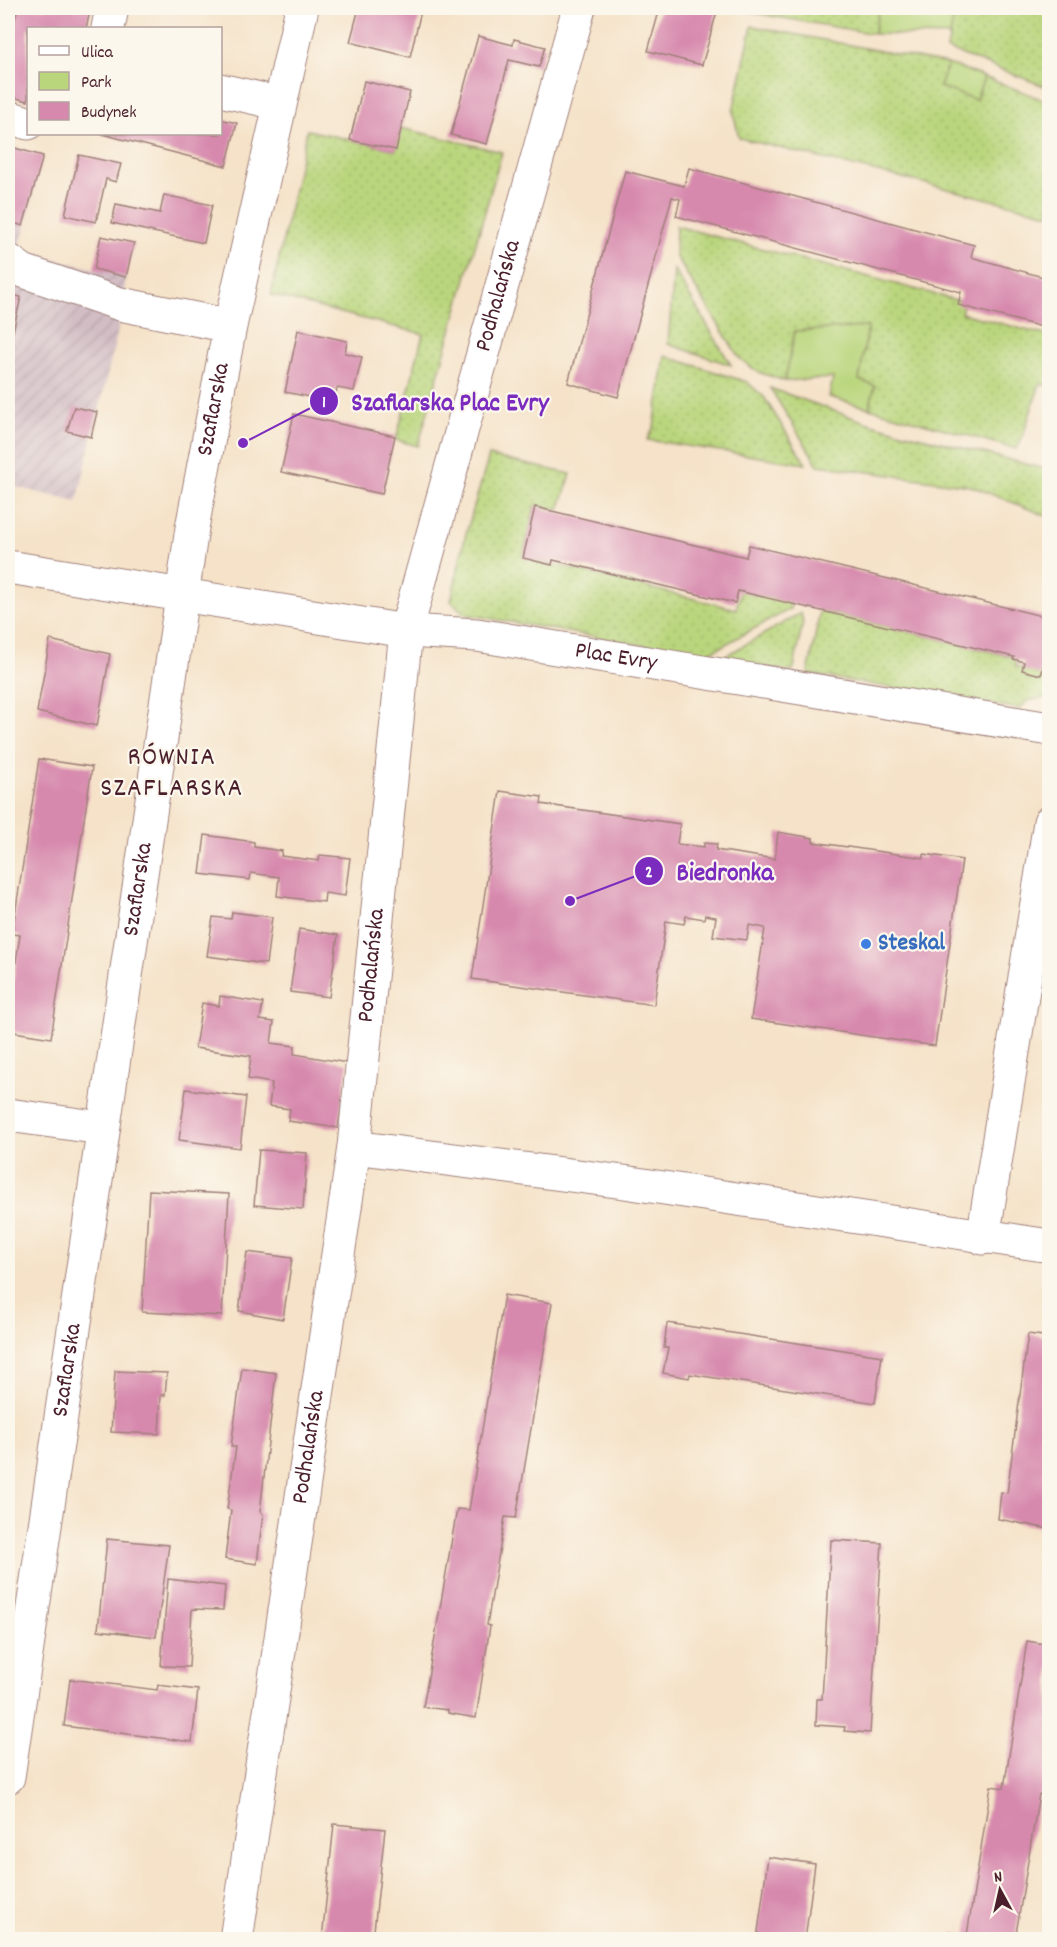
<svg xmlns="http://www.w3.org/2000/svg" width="1057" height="1947" font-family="Dekko,sans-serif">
<defs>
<pattern id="industrial-furrows" width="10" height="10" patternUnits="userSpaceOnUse" patternTransform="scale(1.5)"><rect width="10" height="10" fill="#d2bdc5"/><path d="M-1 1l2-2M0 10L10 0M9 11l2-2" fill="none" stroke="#b6a2a9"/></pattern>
<pattern id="grass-dots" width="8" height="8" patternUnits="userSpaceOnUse" patternTransform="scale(1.5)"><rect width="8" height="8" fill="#bad67d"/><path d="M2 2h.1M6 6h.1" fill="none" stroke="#a1b76c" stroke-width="1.8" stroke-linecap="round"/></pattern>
</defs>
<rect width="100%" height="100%" fill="#fbf7ec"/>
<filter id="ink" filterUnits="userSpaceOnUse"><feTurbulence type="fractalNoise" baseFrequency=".0167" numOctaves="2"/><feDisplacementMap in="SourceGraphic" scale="12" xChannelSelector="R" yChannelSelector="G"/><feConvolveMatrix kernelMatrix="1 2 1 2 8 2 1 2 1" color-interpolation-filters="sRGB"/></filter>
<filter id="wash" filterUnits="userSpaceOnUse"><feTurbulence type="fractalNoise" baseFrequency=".008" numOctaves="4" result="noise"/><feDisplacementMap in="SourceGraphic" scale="24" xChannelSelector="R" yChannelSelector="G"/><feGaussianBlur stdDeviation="1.35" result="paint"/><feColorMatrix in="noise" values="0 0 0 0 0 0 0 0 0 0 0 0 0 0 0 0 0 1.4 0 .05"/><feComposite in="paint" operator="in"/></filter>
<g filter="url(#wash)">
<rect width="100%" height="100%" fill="#f5e2c8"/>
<!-- industrial -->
<path fill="url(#industrial-furrows)" d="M8 146 43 156 19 250 126 277 118 330 77 502 8 485Z"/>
<!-- grass -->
<path fill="url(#grass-dots)" stroke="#827a54" stroke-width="1.5" d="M755 8H879L874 34 754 13Z
M955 8H1049V88L947 49Z
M752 26 948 64 940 87 976 99 984 77 1049 102V214L739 138 733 111Z
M401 128 502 152 418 446 396 440 423 334 271 295 307 130 396 150Z
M676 226 964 302 961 313 1049 336V386L1040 384 1020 444 1016 449 869 408 875 386 859 381 867 327 795 331 785 381 758 372 740 359 675 255Z
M674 270 731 365 668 344Z
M665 356 747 382 764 397 806 464 647 440 654 427Z
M770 388 871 424 1049 470V517L971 486 818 465Z
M489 456 571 474 559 510 535 505 523 557 736 609 741 590 790 602V609L704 656 465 614 451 601 465 537Z
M820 610 1017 658 1015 666 1049 676 1048 697 1027 701 1020 709 808 674Z
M801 613 803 622 793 672 720 659Z"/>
<!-- park -->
<path fill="#bad67d" stroke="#827a54" stroke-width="1.5" d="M879 8H955L950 36 874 34Z
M948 64 984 77 976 100 940 87Z
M868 327 859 380 875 386 869 408 829 397 833 378 785 381 795 331Z"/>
<g id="blocks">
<!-- building -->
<path fill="#d789ad" d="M18 8H91L86 28H28V101L8 96V45Z
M359 8H408L421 11 410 57 350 42Z
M660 8H718L702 65 648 51Z
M478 36 513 45 514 39 545 47 539 67 509 60 487 144 451 135Z
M364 81 410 92 396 150 350 140Z
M220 119 237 123 226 166 102 134H220Z
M8 146 43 156 23 226 8 221Z
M79 155 121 164 116 182 106 179 96 222 65 215Z
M689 168 974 245 971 257 1050 279V329L958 305 961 292 676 216 680 199 672 197 618 397 568 383 625 171 684 186Z
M164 195 212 205 204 243 112 223 116 204 160 213Z
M101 236 134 243 126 277 94 269Z
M8 294 21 297 8 353Z
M298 330 347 341 345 353 362 357 354 391 337 388 334 402 285 392Z
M74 407 97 412 91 437 67 431Z
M294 414 395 436 382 494 281 472Z
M535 507 746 557 749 545 1050 618V646L1041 675 1022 670 1024 662 1013 659 1014 657 738 591 735 603 553 560 552 565 523 558Z
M50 640 110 654 97 726 37 712Z
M39 759 92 767 51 1038 8 1031V987L12 988 20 935 12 934Z
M500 791 542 797 541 804 680 824 677 844 704 847V843L717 844 716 850 775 859 778 832 813 838V842L924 858V854L962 860 935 1046 751 1019 765 928 749 925 747 940 713 936 716 917 705 915 704 919 686 916 684 924 666 921 654 1005 472 979Z
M205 835 254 842V847L282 851 281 856 319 861 320 855 350 858 345 896 325 893 324 902 277 896 279 877 251 873 250 880 200 874Z
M232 912 272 917 266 964 207 956 213 917 231 919Z
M299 929 338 935 329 997 290 992Z
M220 996 263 1003 260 1020 274 1022 271 1043 295 1046 294 1054 348 1063 338 1128 288 1121 290 1109 269 1106 272 1083 248 1079 251 1056 195 1048 202 1003 219 1006Z
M186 1089 246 1097 240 1148 179 1140Z
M259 1150 307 1153 303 1209 254 1205Z
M149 1190 229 1194 222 1316 142 1312Z
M247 1252 292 1258 283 1319 239 1311Z
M504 1295 552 1303 516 1518 505 1517 487 1625 490 1626 476 1718 448 1713V1710L423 1707 457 1509 469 1510Z
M667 1323 882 1356 875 1403 690 1374 689 1378 663 1373 668 1348H664Z
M1028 1334 1050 1337V1529L998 1519 1001 1492 1007 1493Z
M242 1368 276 1373 260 1512 263 1514 257 1564 225 1559 231 1510 227 1509 236 1447H231Z
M115 1371 167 1373 165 1395H161L159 1434 111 1432Z
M107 1539 169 1545 156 1637 98 1630Z
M831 1540 882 1543 870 1733 844 1731 845 1727 816 1725 817 1699H822Z
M168 1579 225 1586 223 1610 192 1609 189 1667 161 1666Z
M1027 1641 1050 1645V1796L1039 1794 1015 1940H952L953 1933 967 1935 991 1786 1004 1788Z
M70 1679 157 1690 158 1685 198 1690 192 1742 64 1726Z
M334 1824 385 1829 373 1940H322Z
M768 1857 815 1864 805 1940H757Z"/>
</g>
</g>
<g filter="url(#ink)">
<use href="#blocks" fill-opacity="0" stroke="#a0807a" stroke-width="1.5"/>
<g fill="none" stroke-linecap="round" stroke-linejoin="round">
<!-- minor casing -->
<g stroke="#a0807a" stroke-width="35">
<g id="minor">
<path d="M108 28 112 8"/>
<path d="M220 90 278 103"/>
<path d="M8 117 28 123"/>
<path d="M8 260 23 271 120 304 230 326"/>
<path id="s1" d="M8 567 406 631 477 635 1050 729"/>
<path d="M8 1115 102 1128"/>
<path d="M354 1147 624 1182 1050 1246"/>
<path d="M983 1238 1050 822"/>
<path id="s2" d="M8 1777 192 528 230 326 302 8"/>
<path id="s3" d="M236 1940 354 1147 406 631 579 8"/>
</g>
</g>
<!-- minor -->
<use href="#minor" stroke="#fff" stroke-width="33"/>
</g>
</g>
<!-- markers -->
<circle fill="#3f7fe0" stroke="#fbf7ec" stroke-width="2" cx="866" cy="944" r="6"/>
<g text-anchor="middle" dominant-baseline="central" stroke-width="4.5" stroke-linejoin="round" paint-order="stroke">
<!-- street labels -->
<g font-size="24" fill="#4a1f2b" stroke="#fbf7ec">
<text stroke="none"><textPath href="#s3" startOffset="1668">Podhalańska</textPath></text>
<text stroke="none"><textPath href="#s2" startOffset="1383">Szaflarska</textPath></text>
<text stroke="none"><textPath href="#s1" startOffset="615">Plac Evry</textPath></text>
<text stroke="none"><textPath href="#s2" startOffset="897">Szaflarska</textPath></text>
<text stroke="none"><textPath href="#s3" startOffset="984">Podhalańska</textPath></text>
<text stroke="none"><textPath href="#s2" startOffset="411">Szaflarska</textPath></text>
<text stroke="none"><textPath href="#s3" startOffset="498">Podhalańska</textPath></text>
</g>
<!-- shop labels -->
<g font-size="24" font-weight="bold" fill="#366cbe" stroke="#fbf7ec" text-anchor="start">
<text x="878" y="944">Steskal</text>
</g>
<!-- quarter labels -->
<g font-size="27" letter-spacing="1.5" fill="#4a1f2b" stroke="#fbf7ec">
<text x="172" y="758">RÓWNIA<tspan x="172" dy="31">SZAFLARSKA</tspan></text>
</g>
</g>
<!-- callouts -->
<path fill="none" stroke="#7b2cbf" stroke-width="2" d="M243 443L324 401M570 901L649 871"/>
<g fill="#7b2cbf" stroke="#fbf7ec" stroke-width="2">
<circle cx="243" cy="443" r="6"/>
<circle cx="570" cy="901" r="6"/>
<circle cx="324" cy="401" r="15"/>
<circle cx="649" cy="871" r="15"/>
</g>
<g font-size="18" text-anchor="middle" font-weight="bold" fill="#fff">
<text x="324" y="407">1</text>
<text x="649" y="877">2</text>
</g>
<g font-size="26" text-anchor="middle" font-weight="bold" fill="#7b2cbf" stroke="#fbf7ec" stroke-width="4.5" stroke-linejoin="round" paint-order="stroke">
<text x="450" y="410">Szaflarska Plac Evry</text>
<text x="725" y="880">Biedronka</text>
</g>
<!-- margin -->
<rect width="1057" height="1947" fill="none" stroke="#fbf7ec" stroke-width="30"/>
<!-- legend -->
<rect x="27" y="27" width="195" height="108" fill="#fbf7ec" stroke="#b4a19f" stroke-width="1.5"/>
<rect x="39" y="46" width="30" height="9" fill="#ffffff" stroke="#b4a19f" stroke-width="1.5"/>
<text x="81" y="57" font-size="18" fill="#4a1f2b">Ulica</text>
<rect x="39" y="72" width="30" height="18" fill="#bad67d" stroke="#b4a19f" stroke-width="1.5"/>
<text x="81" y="87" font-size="18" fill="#4a1f2b">Park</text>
<rect x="39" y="102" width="30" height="18" fill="#d789ad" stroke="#b4a19f" stroke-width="1.5"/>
<text x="81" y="117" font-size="18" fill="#4a1f2b">Budynek</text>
<!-- north arrow -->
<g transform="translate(1000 1890) rotate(352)" stroke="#fbf7ec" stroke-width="4.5" paint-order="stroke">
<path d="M0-4.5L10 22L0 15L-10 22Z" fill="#4a1f2b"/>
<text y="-9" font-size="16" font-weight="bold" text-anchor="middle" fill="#4a1f2b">N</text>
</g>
</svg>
